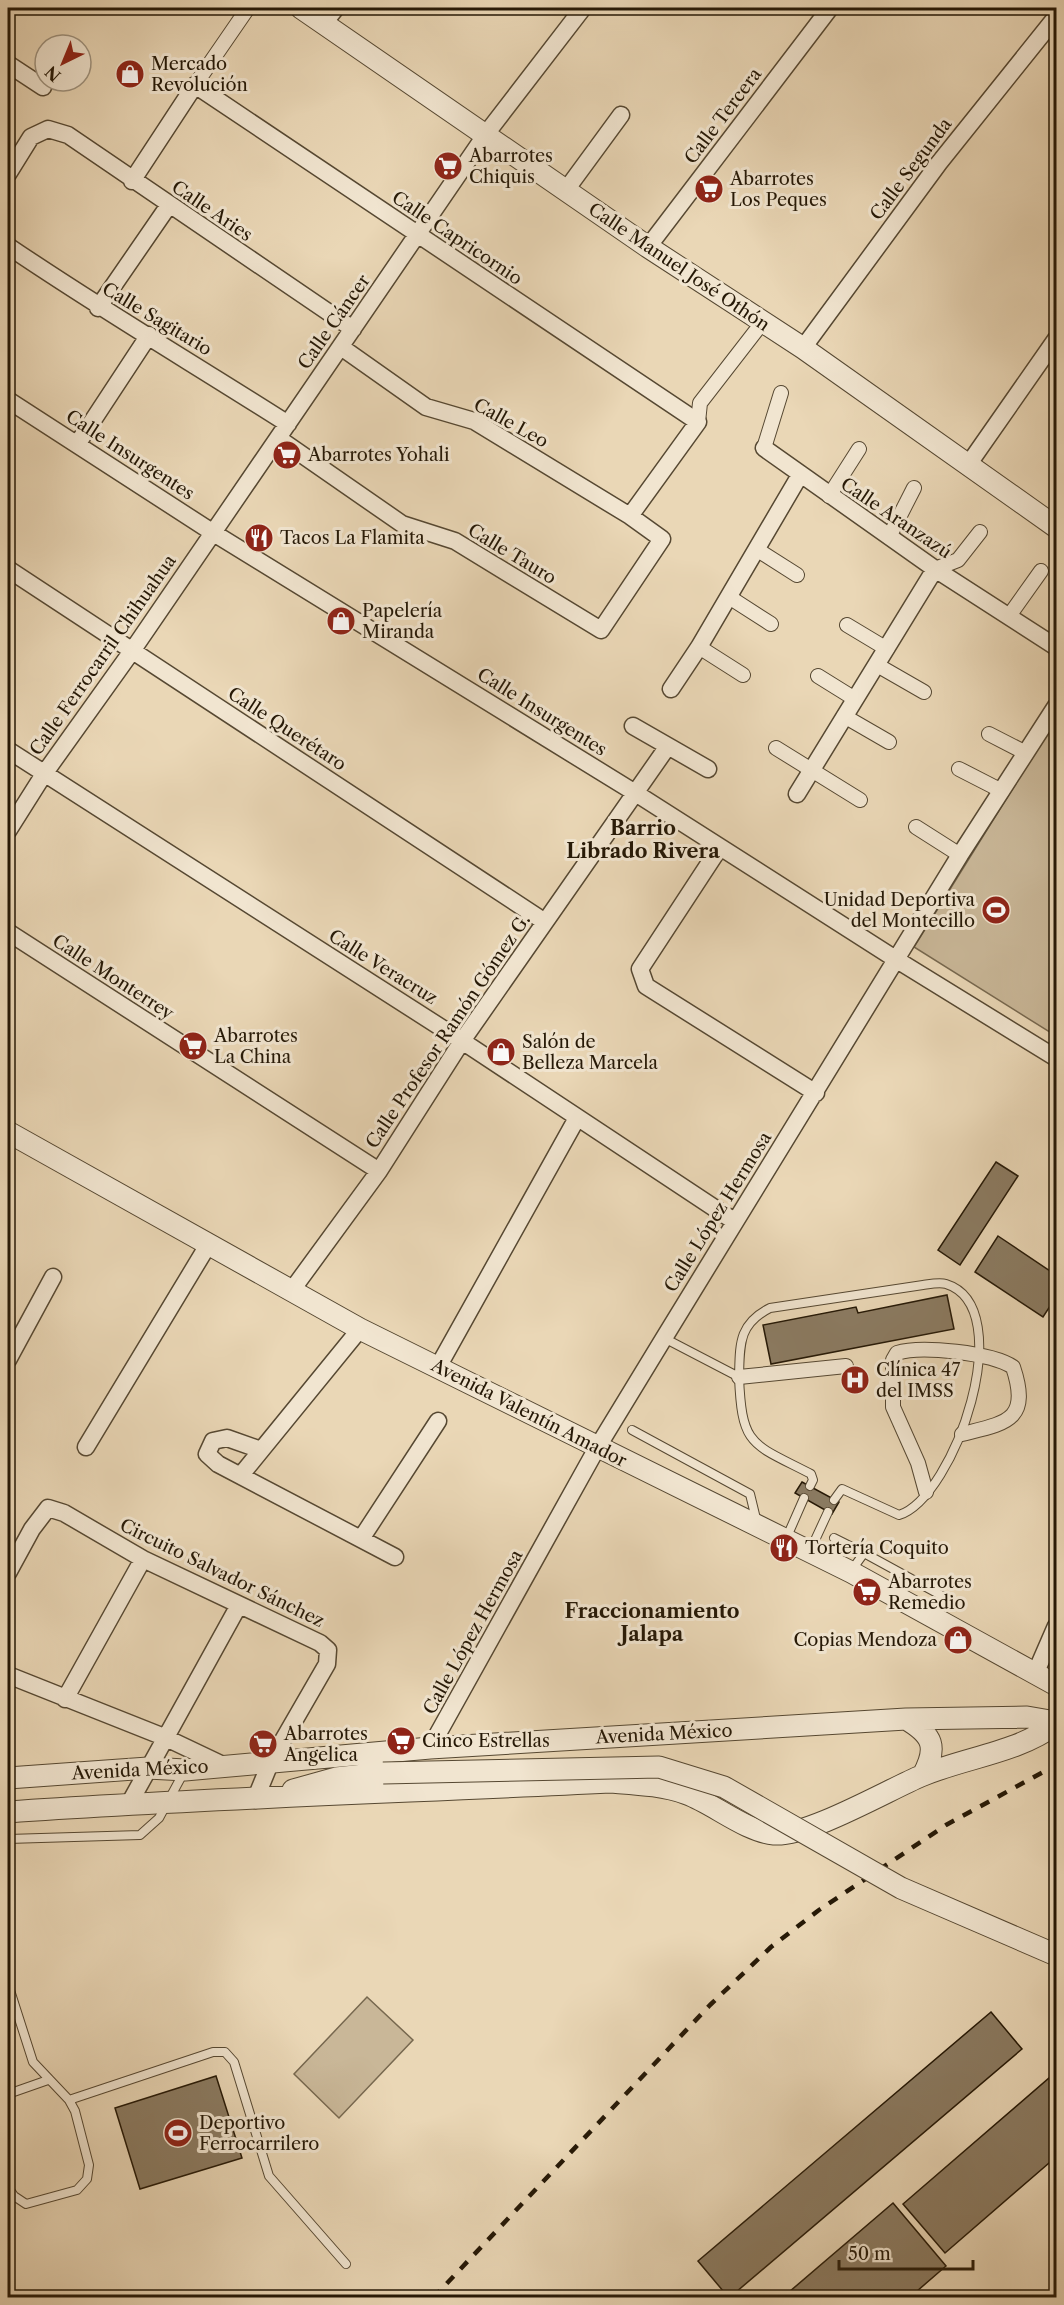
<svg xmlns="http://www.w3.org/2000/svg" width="1064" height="2305" font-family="'Libre Caslon Text',serif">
<rect width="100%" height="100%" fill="#ead7b6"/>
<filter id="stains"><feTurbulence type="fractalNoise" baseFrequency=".00333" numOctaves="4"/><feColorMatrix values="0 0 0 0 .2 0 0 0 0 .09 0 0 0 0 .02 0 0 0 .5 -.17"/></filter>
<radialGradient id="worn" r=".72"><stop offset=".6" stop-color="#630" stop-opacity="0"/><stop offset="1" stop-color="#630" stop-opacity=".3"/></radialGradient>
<!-- green -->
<path fill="#c9b798" stroke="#77684f" stroke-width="1.5" d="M1056 719V1036L914 947Z
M367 1997 413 2040 339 2118 294 2074Z"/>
<!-- building -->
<path fill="#8b7b62" stroke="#251806" stroke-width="1.5" d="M996 1162 1018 1176 960 1265 938 1250Z
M998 1236 1056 1275V1297L1043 1317 975 1272Z
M947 1295 954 1329 771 1364 763 1325 856 1307 858 1313Z
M802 1482 839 1502 832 1514 795 1493Z
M991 2012 1022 2049 729 2298 698 2261Z
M1056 2072V2157L945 2253 903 2204Z
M216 2076 242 2158 140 2189 115 2108Z
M893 2203 946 2266 909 2298H782Z"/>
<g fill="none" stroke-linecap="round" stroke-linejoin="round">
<!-- service casing -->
<g stroke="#564832" stroke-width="10">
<path id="service" d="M664 1338 739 1377C740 1345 738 1324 770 1308L923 1285C930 1284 940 1282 946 1284 1020 1307 955 1497 899 1515L842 1489 834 1500
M739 1377C742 1447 751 1443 811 1474L813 1480 810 1486
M632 1430 750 1494 757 1523
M834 1538 864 1553
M786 1539 804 1498
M810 1551 828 1512
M851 1571 864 1553 948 1599
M8 1839 140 1835 159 1818 185 1770
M8 1984 33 2062 69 2100 75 2111 89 2165 87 2179 77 2190 26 2204 14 2196 8 2187
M8 2094 48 2080
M69 2100 213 2052H225L234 2062 269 2176 346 2264"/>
</g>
<!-- pedestrian casing -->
<g stroke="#564832" stroke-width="16">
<path id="pedestrian" d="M195 85 248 8
M698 422 700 403 762 323
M764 448 781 393
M829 496 859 449
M889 537 914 488
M756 549 797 575
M935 569 958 560 980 532
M729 597 771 624
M1009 616 1041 571
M847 625 887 649
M699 647 743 675
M877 665 924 692
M818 676 855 699
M844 716 889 742
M989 734 1026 753
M776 748 860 800
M959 769 1002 791
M916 827 960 855
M739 1377 846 1366
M926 1492 918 1463 893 1407V1360L897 1353C921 1345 992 1353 1013 1367 1031 1421 1006 1423 962 1434"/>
</g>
<!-- minor casing -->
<g stroke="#564832" stroke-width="19">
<path id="minor" d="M324 23 336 8
M8 64 43 87
M8 174 31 137 48 129 68 135 353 329
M132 181 195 85 698 422 630 516
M566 190 621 115
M8 246C99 308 194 364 288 424
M648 247 830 8
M98 308 169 205
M803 348 939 163 1056 17
M8 400 212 532 637 794 897 960 1056 1058
M278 438 402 524 455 541 601 630 662 539 630 516 474 421 426 407 341 347
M78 443 149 335
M764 448 935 569 1056 647
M968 465 1056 339
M8 569 545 922
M671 689 699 647 800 475
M633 726 708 769
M8 750 462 1041 734 1221
M797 794 935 569
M8 831 44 774 132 651 486 134 583 8
M720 847 640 969 646 986 816 1093
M8 932 379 1171
M292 1290 379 1171 462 1041 668 746
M8 1360 53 1277
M438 1367 577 1118
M86 1447 208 1245
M261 1450 227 1438 213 1441 207 1454 218 1464 395 1557
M241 1475 360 1329
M361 1539 438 1421
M8 1573 32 1529 48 1508 64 1513 143 1559 320 1643 328 1650 327 1664 271 1761 255 1800
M1036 1672 1056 1626
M8 1675 164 1737 225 1766
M65 1699 143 1559
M430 1748 597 1448 664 1338 960 855 1056 706
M129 1804 239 1605"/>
</g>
<!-- tertiary casing -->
<g stroke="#564832" stroke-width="23">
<path id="tertiary" d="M301 8 648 247 803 348 1056 527
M8 1132 360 1329 851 1572 1056 1685
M906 1719C933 1735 938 1747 923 1775
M8 1778 148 1768 185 1770 430 1748 906 1719 1027 1717 1056 1722
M293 1790 336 1778 383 1773
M8 1812C208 1798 409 1792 610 1782 636 1784 663 1785 687 1794 714 1804 745 1831 774 1834 807 1837 888 1790 921 1776 966 1757 1017 1753 1056 1724"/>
</g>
<!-- service -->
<use href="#service" stroke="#f1e5d0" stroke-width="8"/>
<!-- pedestrian -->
<use href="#pedestrian" stroke="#f1e5d0" stroke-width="14"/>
<!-- minor -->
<use href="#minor" stroke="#f1e5d0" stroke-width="16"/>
<!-- tertiary -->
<use href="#tertiary" stroke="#f1e5d0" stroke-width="21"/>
<!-- rail -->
<path stroke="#251806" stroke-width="4.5" stroke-dasharray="10 10" stroke-linecap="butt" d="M433 2298 710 2005 771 1947 819 1910 946 1825 1056 1765"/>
<!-- tertiary-bridge casing -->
<g stroke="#564832" stroke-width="23" stroke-linecap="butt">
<path id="tertiary-bridge" d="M383 1773 659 1767 724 1787 901 1888 1056 1955"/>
</g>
<!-- tertiary-bridge -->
<use href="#tertiary-bridge" stroke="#f1e5d0" stroke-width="21"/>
</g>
<!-- icons -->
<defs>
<g id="shop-disc" transform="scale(1.5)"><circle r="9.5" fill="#8f2418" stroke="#f1e5d0"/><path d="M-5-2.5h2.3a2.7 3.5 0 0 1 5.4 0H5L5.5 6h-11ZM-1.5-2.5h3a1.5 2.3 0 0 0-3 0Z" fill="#fff"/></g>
<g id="supermarket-disc" transform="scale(1.5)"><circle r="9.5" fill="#8f2418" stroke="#f1e5d0"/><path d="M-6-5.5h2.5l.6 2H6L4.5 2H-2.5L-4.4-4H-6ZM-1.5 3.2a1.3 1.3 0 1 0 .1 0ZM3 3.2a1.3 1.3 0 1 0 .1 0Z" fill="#fff"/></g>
<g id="restaurant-disc" transform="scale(1.5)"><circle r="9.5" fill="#8f2418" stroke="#f1e5d0"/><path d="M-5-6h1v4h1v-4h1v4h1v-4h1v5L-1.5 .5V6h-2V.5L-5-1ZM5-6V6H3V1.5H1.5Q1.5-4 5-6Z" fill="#fff"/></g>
<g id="stadium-disc" transform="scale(1.5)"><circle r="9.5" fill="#8f2418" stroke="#f1e5d0"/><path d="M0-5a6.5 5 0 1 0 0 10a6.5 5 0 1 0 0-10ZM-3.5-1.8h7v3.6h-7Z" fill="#fff"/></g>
<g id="hospital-disc" transform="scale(1.5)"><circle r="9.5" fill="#8f2418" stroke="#f1e5d0"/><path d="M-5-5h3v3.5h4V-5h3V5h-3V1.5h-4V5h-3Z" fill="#fff"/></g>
</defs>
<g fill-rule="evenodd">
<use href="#shop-disc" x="130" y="74"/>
<use href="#supermarket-disc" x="448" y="166"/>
<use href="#supermarket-disc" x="709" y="189"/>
<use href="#supermarket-disc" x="287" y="455"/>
<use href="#restaurant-disc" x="259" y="538"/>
<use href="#shop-disc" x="341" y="621"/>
<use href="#stadium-disc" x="996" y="910"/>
<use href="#supermarket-disc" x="193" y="1046"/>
<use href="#shop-disc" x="501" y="1052"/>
<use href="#hospital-disc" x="855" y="1380"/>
<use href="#restaurant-disc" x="784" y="1548"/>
<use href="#supermarket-disc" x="867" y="1592"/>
<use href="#shop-disc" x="958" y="1640"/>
<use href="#supermarket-disc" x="401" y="1741"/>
<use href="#supermarket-disc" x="263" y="1744"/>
<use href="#stadium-disc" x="178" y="2133"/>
</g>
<g text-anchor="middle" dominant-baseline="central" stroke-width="6" stroke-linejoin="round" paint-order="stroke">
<!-- poi labels -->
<g font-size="18" fill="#251806" stroke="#f1e5d0" text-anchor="start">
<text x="151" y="64">Mercado<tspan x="151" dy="21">Revolución</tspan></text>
<text x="469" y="156">Abarrotes<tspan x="469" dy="21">Chiquis</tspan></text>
<text x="730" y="179">Abarrotes<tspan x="730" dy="21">Los Peques</tspan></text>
<text x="308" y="455">Abarrotes Yohali</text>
<text x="280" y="538">Tacos La Flamita</text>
<text x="362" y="611">Papelería<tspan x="362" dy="21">Miranda</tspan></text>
<text x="975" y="900" text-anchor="end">Unidad Deportiva<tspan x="975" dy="21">del Montecillo</tspan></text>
<text x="214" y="1036">Abarrotes<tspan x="214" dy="21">La China</tspan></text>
<text x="522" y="1042">Salón de<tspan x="522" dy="21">Belleza Marcela</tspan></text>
<text x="876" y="1370">Clínica 47<tspan x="876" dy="21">del IMSS</tspan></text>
<text x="805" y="1548">Tortería Coquito</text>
<text x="888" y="1582">Abarrotes<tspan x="888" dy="21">Remedio</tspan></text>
<text x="937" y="1640" text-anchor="end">Copias Mendoza</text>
<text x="284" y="1734">Abarrotes<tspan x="284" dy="21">Angelica</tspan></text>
<text x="422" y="1741">Cinco Estrellas</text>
<text x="199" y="2123">Deportivo<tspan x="199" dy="21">Ferrocarrilero</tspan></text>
</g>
<!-- street labels -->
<g font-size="18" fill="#251806" stroke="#f1e5d0">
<text transform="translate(723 116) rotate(-53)">Calle Tercera</text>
<text transform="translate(911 169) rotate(-53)">Calle Segunda</text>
<text transform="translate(212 211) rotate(34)">Calle Aries</text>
<text transform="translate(457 238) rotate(34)">Calle Capricornio</text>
<text transform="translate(679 267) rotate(34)">Calle Manuel José Othón</text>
<text transform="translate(157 319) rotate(31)">Calle Sagitario</text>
<text transform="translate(334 322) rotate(-55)">Calle Cáncer</text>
<text transform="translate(511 423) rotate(29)">Calle Leo</text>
<text transform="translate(130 455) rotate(33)">Calle Insurgentes</text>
<text transform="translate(896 518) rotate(34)">Calle Aranzazú</text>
<text transform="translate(512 554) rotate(31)">Calle Tauro</text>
<text transform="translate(103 655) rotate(-55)">Calle Ferrocarril Chihuahua</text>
<text transform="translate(542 712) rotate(32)">Calle Insurgentes</text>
<text transform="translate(287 729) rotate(33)">Calle Querétaro</text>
<text transform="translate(383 967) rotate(32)">Calle Veracruz</text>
<text transform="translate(113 977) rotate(33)">Calle Monterrey</text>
<text transform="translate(448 1031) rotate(-56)">Calle Profesor Ramón Gómez G.</text>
<text transform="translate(718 1212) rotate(-58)">Calle López Hermosa</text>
<text transform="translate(529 1413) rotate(27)">Avenida Valentín Amador</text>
<text transform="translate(222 1573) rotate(26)">Circuito Salvador Sánchez</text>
<text transform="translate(473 1632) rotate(-61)">Calle López Hermosa</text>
<text transform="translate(664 1734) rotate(-3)">Avenida México</text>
<text transform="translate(140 1770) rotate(-3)">Avenida México</text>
</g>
<!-- neighbourhood labels -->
<g font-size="20" font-weight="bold" fill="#251806" stroke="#f1e5d0">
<text x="643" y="828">Barrio<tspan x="643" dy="23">Librado Rivera</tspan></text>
<text x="652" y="1611">Fraccionamiento<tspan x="652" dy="23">Jalapa</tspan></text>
</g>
</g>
<!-- margin -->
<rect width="1064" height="2305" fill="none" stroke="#ead7b6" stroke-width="30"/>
<rect x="9" y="9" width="1046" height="2287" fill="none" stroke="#251806" stroke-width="3"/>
<rect x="15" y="15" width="1034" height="2275" fill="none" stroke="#251806" stroke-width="1.5"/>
<!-- north arrow -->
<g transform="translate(63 63) rotate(223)"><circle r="28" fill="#f1e5d0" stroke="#9f937f" stroke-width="1.5"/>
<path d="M0-4.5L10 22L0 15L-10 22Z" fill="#8f2418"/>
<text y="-9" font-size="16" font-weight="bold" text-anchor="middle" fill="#251806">N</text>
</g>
<!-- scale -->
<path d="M839 2260v9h134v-9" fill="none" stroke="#251806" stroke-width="3"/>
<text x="848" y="2260" font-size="18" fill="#251806" stroke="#f1e5d0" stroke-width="4.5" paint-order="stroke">50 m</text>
<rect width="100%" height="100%" filter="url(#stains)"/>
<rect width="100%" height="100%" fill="url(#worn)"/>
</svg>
